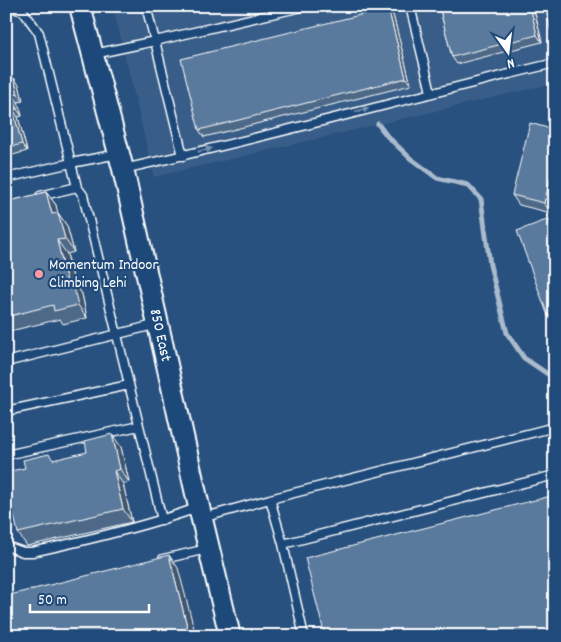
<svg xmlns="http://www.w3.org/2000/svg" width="561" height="642" font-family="Dekko,sans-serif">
<rect width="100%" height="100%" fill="#28517f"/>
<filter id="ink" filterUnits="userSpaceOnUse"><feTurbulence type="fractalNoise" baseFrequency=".02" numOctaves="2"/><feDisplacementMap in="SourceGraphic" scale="10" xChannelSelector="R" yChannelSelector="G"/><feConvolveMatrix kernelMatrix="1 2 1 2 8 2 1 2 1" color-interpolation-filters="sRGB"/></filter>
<g filter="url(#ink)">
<!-- built -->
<path fill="#375d88" d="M113 6H555V83L154 177Z"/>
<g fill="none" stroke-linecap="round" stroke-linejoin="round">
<!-- stream -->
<path stroke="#aabbcd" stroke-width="5" d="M378 124 387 136 410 158 437 178 468 185 481 199 490 265 507 333 524 358 555 379"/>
<!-- lane casing -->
<g stroke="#fff" stroke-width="11">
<path id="lane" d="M6 6 23 11 39 33 71 163 118 154
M410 6 431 92
M550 6 555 28
M94 54 155 41 146 6
M183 156 155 41 306 6
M123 169C268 137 411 97 555 63
M6 178 71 163 77 187
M40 196 77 187 83 195 162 520
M6 362 158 324
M6 411 129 385
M6 455 139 426
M270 499 555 427
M202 518 270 499 283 544 304 636
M283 544 555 475
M6 546 23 552H32C88 540 143 527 197 508
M163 559 207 549"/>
</g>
<!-- secondary casing -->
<g stroke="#fff" stroke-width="24">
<g id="secondary">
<path id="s1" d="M80 6 123 169 199 507 230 636"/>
</g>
</g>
<!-- lane -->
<use href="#lane" stroke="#1f4a7a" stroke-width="8"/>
<!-- secondary -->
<use href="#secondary" stroke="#1f4a7a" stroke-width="20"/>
</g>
<!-- wall -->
<path fill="#4d6987" stroke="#fff" d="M439 6H533L542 42 457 64 452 57Z
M388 8 393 15 411 85 204 137 199 130Z
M6 66 11 73 13 79 14 78 19 85 23 101 18 102 22 116 18 117 27 151 6 157Z
M555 130V200L551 213 519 205 512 195Z
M46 192 56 205 57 213H58L67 226 74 252 67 254 74 282 82 294 87 318 63 324 60 319 6 332V202Z
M549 219 555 228V325L548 316Z
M121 447 129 482 123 484 132 522 27 546 18 533 25 468 53 460Z"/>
<!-- shaded-wall -->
<path fill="#3f556e" stroke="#fff" d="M530 6H533L542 42 537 35Z
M388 8 393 15 411 85 406 78Z
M6 66 11 73 15 87 10 80Z
M14 78 19 85 23 101 18 94Z
M13 95 18 102 22 116 17 109Z
M13 110 18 117 27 151 22 144Z
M555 161V200L551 213 544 203Z
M46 192 56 205 61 227 52 214Z
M58 213 67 226 74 252 65 239Z
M549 219 555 228V236Z
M57 240 67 254 74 282 82 294 87 318 78 305 67 282Z
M112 434 121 447 129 482 120 469Z
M114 471 123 484 132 522 123 509Z
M169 555 178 568 196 636H191L189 634Z"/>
<!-- building -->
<path fill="#5a7a9d" stroke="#fff" d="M439 6H530L537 35 452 57Z
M388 8 406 78 199 130 181 59Z
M6 66 10 80 14 78 18 94 13 95 17 109 13 110 22 144 6 148Z
M530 123 555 130V161L544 203 512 195Z
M46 192 52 214 58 213 65 239 57 240 67 282 72 281 78 305 54 311 53 305 6 317V202Z
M549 219 555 236V314L548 316 517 231Z
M112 434 120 469 114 471 123 509 18 533 6 482V472L25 468 23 460 49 454 53 460 87 452 85 441Z
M555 495V634L549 636H325L305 558Z
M169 555 189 634 182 636H8L6 630V596Z"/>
<!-- one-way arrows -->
<defs><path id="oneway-solid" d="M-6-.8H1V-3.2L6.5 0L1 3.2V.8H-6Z" transform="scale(1.25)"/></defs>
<g fill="#7992af">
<use href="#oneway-solid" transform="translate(362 110) rotate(-14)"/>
<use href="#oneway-solid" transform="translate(205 150) rotate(-14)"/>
</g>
</g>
<!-- markers -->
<circle fill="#ff9aa2" stroke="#1f4a7a" stroke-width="2" cx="39" cy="274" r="5"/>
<g text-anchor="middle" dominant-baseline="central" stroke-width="4.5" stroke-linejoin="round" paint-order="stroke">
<!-- poi labels -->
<g font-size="16" fill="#fff" stroke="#1f4a7a" text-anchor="start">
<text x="49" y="265">Momentum Indoor<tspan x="49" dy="18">Climbing Lehi</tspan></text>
</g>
<!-- street labels -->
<g font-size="16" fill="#fff" stroke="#1f4a7a">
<text stroke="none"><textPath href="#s1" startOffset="339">850 East</textPath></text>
</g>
</g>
<!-- margin -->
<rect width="561" height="642" fill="none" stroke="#1f4a7a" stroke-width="25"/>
<rect x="12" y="12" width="536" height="617" fill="none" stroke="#fff" stroke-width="2" filter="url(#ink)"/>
<!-- north arrow -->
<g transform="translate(508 52) rotate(166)" stroke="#1f4a7a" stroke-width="4" paint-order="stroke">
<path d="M0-4L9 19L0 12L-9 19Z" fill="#ffffff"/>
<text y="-8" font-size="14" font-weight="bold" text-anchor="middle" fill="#ffffff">N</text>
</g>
<!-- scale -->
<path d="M30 604v8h119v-8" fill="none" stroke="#ffffff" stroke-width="2.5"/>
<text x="38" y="604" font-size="15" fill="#ffffff" stroke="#1f4a7a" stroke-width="4" paint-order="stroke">50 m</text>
</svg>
